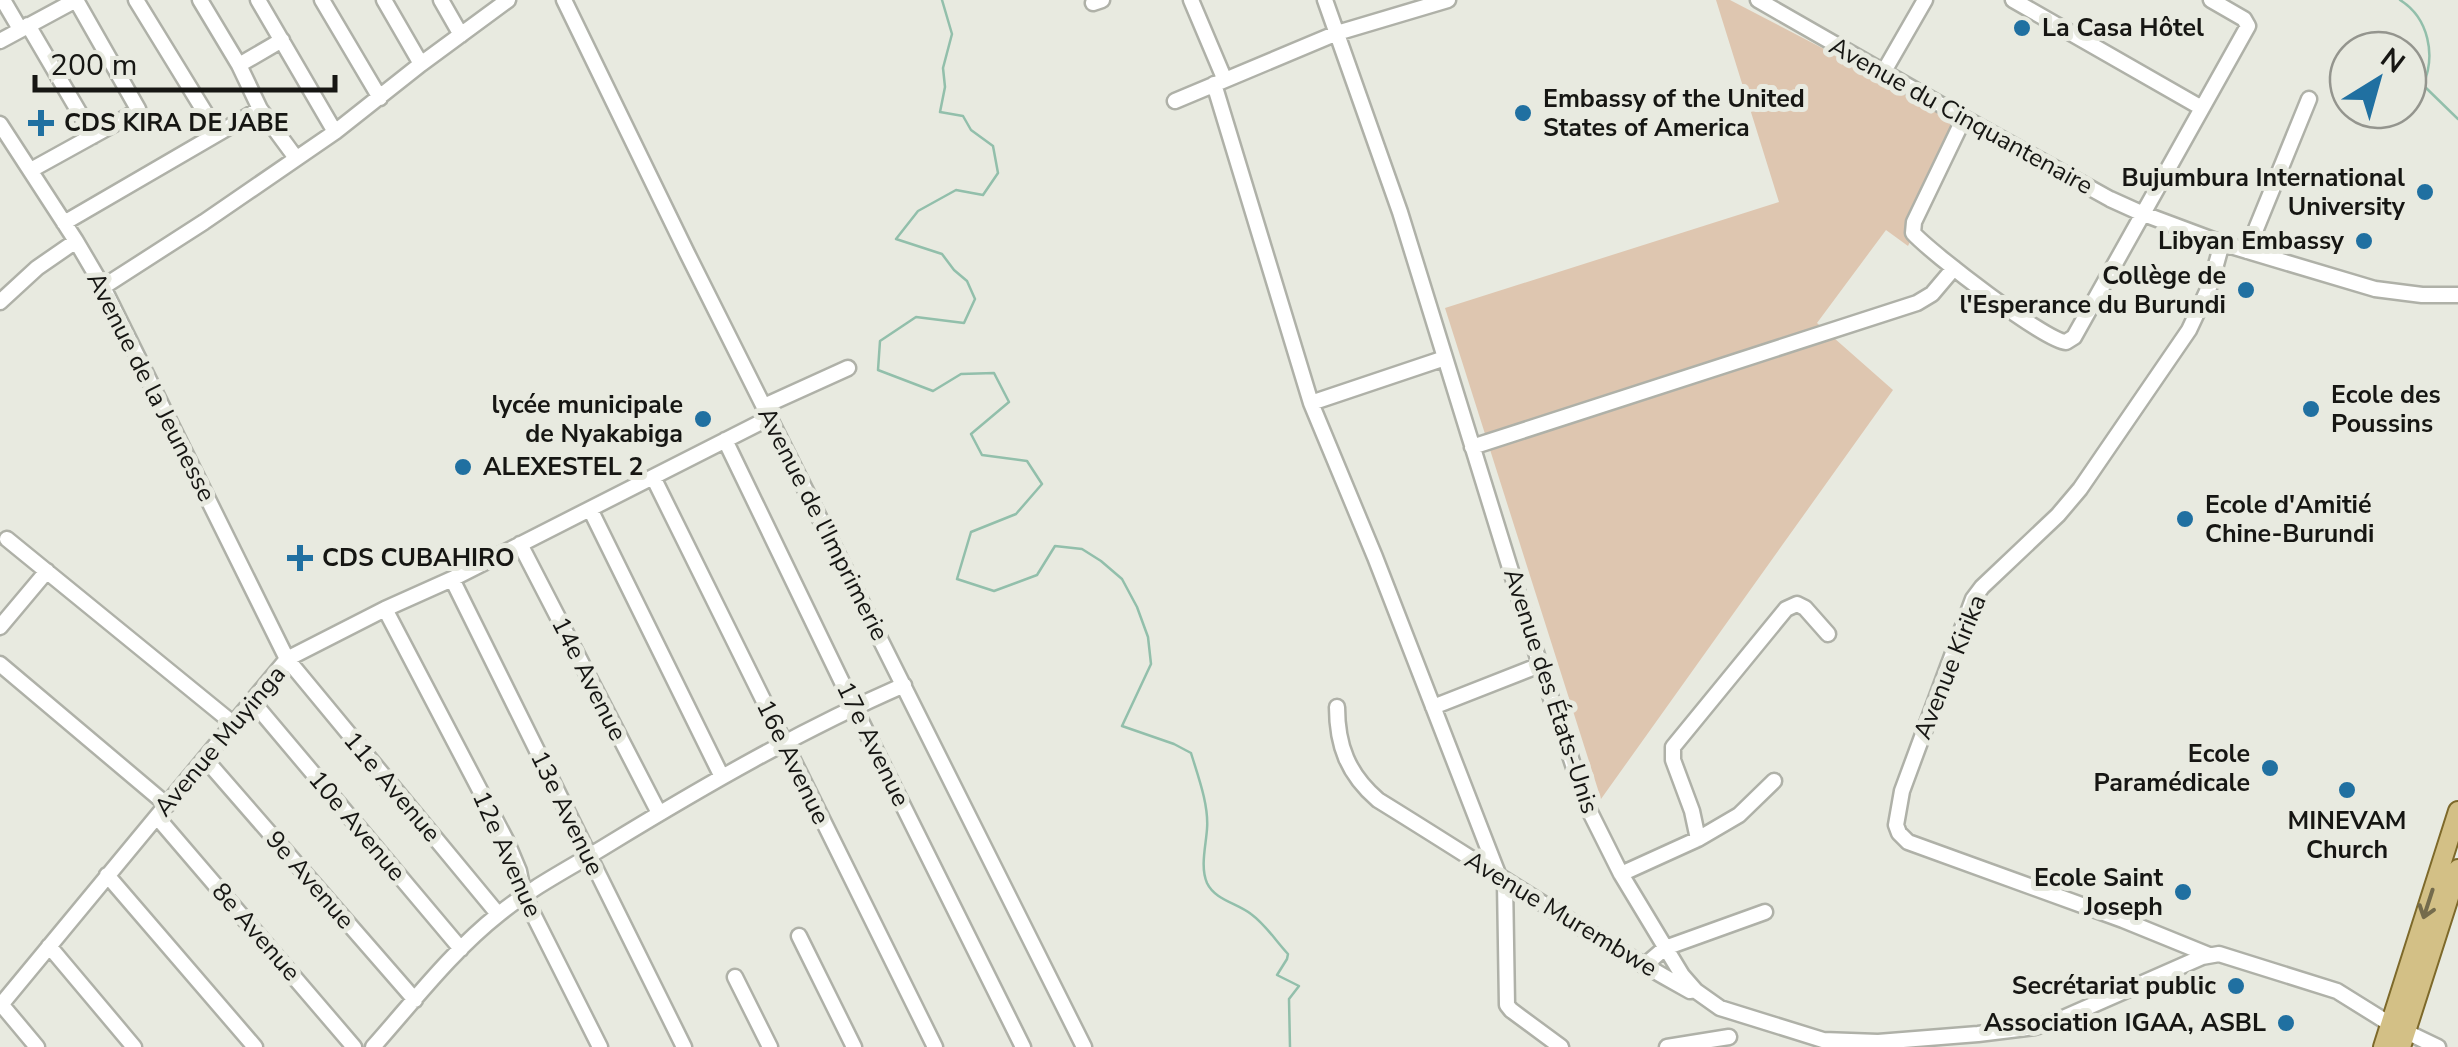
<svg xmlns="http://www.w3.org/2000/svg" width="2458" height="1047" font-family="'Nunito Sans',sans-serif">
<rect width="100%" height="100%" fill="#e8eae0"/>
<!-- green -->
<path fill="#dec6b0" d="M1716 0H1730L1966 123 1908 246 1886 230 1817 323 1893 390 1601 799 1445 308 1779 202Z"/>
<g fill="none" stroke-linecap="round" stroke-linejoin="round">
<!-- stream -->
<path stroke="#92bfab" stroke-width="2.5" d="M942 0 952 34 943 68 945 87 940 112 963 116 971 130 993 146 998 173 983 195 956 190 918 211 896 239 942 254 954 270 967 281 975 299 964 323 916 317 880 341 878 370 933 391 961 374 994 373 1009 402 971 434 982 455 1027 461 1042 484 1016 514 971 532 957 579 994 591 1037 575 1055 546 1082 549 1101 561 1122 579 1137 607 1148 637 1151 664 1122 726 1174 744 1191 753C1198 776 1209 805 1207 829 1206 845 1200 867 1207 883 1215 900 1237 903 1251 914 1266 925 1275 940 1288 954L1287 959 1277 975 1299 986 1289 999 1290 1047
M2400 0C2429 18 2436 56 2423 85L2458 119"/>
<!-- minor casing -->
<g stroke="#afb1a8" stroke-width="19">
<path id="minor" d="M3 0 20 29
M136 0 217 132
M200 0 239 65 260 109 296 158
M258 0 335 132
M322 0 380 98
M384 0 421 64
M441 0 461 35
M564 0 687 253 1084 1047
M1191 0 1224 78
M1325 0 1400 212 1540 665 1586 804 1621 874 1682 975 1696 991 1720 1008 1823 1040 1878 1042 1978 1034 2035 1027 2061 1019 2202 957 2219 954 2337 991 2390 1024 2438 1047
M1758 0 1964 118 2110 199 2141 213 2224 244 2375 289 2422 295H2458
M2013 0 2200 107
M1093 3 1102 0
M28 25 93 136
M0 41 76 0
M239 65 282 40
M1883 73 1925 0
M1214 84 1311 403 1375 557 1500 879
M1175 101 1337 33 1448 0
M1964 118 1914 222 1913 233C1931 253 2045 341 2066 342L2074 337 2248 26 2244 19 2211 0
M0 124 76 241 103 287 287 659 498 914
M31 170 136 112 138 109 76 0
M64 223 260 109
M2247 251 2309 99
M103 287 204 222 335 132 421 64 508 0
M0 302 37 268 76 241
M1311 403 1445 358
M764 406 848 368
M725 440 854 707 1023 1047
M1472 447 1917 303 1932 294 1954 268
M653 477 935 1047
M590 509 722 777
M7 539 235 725
M520 544 659 813
M452 579 684 1047
M385 609 506 840 519 871 524 896 600 1047
M0 627 47 571
M0 664 167 805
M253 702 461 949
M1337 707C1337 746 1348 774 1378 800 1482 864 1583 932 1690 991
M1433 707 1540 665
M206 760 415 1000
M157 817 354 1047
M1698 839 1739 815 1774 781
M1621 874 1698 839 1692 811 1673 760V747L1786 609 1797 604 1805 608 1828 634
M107 875 255 1047
M1505 882 1507 1005 1511 1010 1561 1047
M799 936 854 1047
M49 946 134 1047
M2209 955 2123 920 1908 842 1899 833 1896 825 1902 791 1973 599 1982 587 2058 515 2080 489 2189 330 2211 283 2222 243
M1644 966 1665 948 1765 912
M735 977 770 1047
M1 1004 37 1047
M0 1006 287 659 385 609 452 579 769 418
M373 1047C413 1002 452 951 499 914 532 887 572 867 609 844 704 786 801 730 904 685
M1667 1047 1729 1037"/>
</g>
<!-- major casing -->
<g stroke="#7d692a" stroke-width="22">
<path id="major" d="M2383 1047 2458 811
M2401 1047 2458 869"/>
</g>
<!-- minor -->
<use href="#minor" stroke="#fff" stroke-width="14"/>
<!-- major -->
<use href="#major" stroke="#d3c086" stroke-width="18"/>
</g>
<!-- one-way arrows -->
<defs><path id="oneway-shaft" d="M-6 0H5M1.5-3L5.5 0L1.5 3" fill="none" stroke-width="1.6" stroke-linecap="round" stroke-linejoin="round" transform="scale(2.5)"/></defs>
<use stroke="#746b4c" href="#oneway-shaft" transform="translate(2428 904) rotate(108)"/>
<!-- markers -->
<g fill="#2070a1" stroke="#e8eae0" stroke-width="4">
<circle cx="2022" cy="28" r="10"/>
<circle cx="1523" cy="113" r="10"/>
<path d="M36 108h10v10h10v10h-10v10h-10v-10h-10v-10h10z"/>
<circle cx="2425" cy="192" r="10"/>
<circle cx="2364" cy="241" r="10"/>
<circle cx="2246" cy="290" r="10"/>
<circle cx="2311" cy="409" r="10"/>
<circle cx="703" cy="419" r="10"/>
<circle cx="463" cy="467" r="10"/>
<circle cx="2185" cy="519" r="10"/>
<path d="M295 543h10v10h10v10h-10v10h-10v-10h-10v-10h10z"/>
<circle cx="2270" cy="768" r="10"/>
<circle cx="2347" cy="790" r="10"/>
<circle cx="2183" cy="892" r="10"/>
<circle cx="2236" cy="986" r="10"/>
<circle cx="2286" cy="1023" r="10"/>
</g>
<g text-anchor="middle" dominant-baseline="central" stroke-width="10" stroke-linejoin="round" paint-order="stroke">
<!-- poi labels -->
<g font-size="25" font-weight="bold" fill="#161613" stroke="#e8eae0" text-anchor="end">
<text x="2042" y="28" text-anchor="start">La Casa Hôtel</text>
<text x="1543" y="99" text-anchor="start">Embassy of the United<tspan x="1543" dy="29">States of America</tspan></text>
<text x="64" y="123" text-anchor="start">CDS KIRA DE JABE</text>
<text x="2405" y="178">Bujumbura International<tspan x="2405" dy="29">University</tspan></text>
<text x="2344" y="241">Libyan Embassy</text>
<text x="2226" y="276">Collège de<tspan x="2226" dy="29">l'Esperance du Burundi</tspan></text>
<text x="2331" y="395" text-anchor="start">Ecole des<tspan x="2331" dy="29">Poussins</tspan></text>
<text x="683" y="405">lycée municipale<tspan x="683" dy="29">de Nyakabiga</tspan></text>
<text x="483" y="467" text-anchor="start">ALEXESTEL 2</text>
<text x="2205" y="505" text-anchor="start">Ecole d'Amitié<tspan x="2205" dy="29">Chine-Burundi</tspan></text>
<text x="322" y="558" text-anchor="start">CDS CUBAHIRO</text>
<text x="2250" y="754">Ecole<tspan x="2250" dy="29">Paramédicale</tspan></text>
<text x="2347" y="821" text-anchor="middle">MINEVAM<tspan x="2347" dy="29">Church</tspan></text>
<text x="2163" y="878">Ecole Saint<tspan x="2163" dy="29">Joseph</tspan></text>
<text x="2216" y="986">Secrétariat public</text>
<text x="2266" y="1023">Association IGAA, ASBL</text>
</g>
<!-- street labels -->
<g font-size="25" fill="#161613" stroke="#e8eae0">
<text transform="translate(1961 116) rotate(29)">Avenue du Cinquantenaire</text>
<text transform="translate(151 387) rotate(63)">Avenue de la Jeunesse</text>
<text transform="translate(823 524) rotate(63)">Avenue de l'Imprimerie</text>
<text transform="translate(1950 667) rotate(-68)">Avenue Kirika</text>
<text transform="translate(589 679) rotate(63)">14e Avenue</text>
<text transform="translate(1551 691) rotate(72)">Avenue des États-Unis</text>
<text transform="translate(220 741) rotate(-50)">Avenue Muyinga</text>
<text transform="translate(873 744) rotate(64)">17e Avenue</text>
<text transform="translate(793 762) rotate(64)">16e Avenue</text>
<text transform="translate(392 787) rotate(50)">11e Avenue</text>
<text transform="translate(567 813) rotate(64)">13e Avenue</text>
<text transform="translate(357 826) rotate(50)">10e Avenue</text>
<text transform="translate(507 854) rotate(66)">12e Avenue</text>
<text transform="translate(310 880) rotate(49)">9e Avenue</text>
<text transform="translate(1561 914) rotate(31)">Avenue Murembwe</text>
<text transform="translate(256 932) rotate(49)">8e Avenue</text>
</g>
</g>
<!-- north arrow -->
<g transform="translate(2378 80) rotate(37)"><circle r="48" fill="#e8eae0" stroke="#94958e" stroke-width="2.5"/>
<path d="M0-8L18 38L0 25L-18 38Z" fill="#2070a1"/>
<text y="-15" font-size="28" font-weight="bold" text-anchor="middle" fill="#161613">N</text>
</g>
<!-- scale -->
<path d="M35 75v15h300v-15" fill="none" stroke="#161613" stroke-width="5"/>
<text x="50" y="75" font-size="30" fill="#161613" stroke="#e8eae0" stroke-width="8" paint-order="stroke">200 m</text>
</svg>
